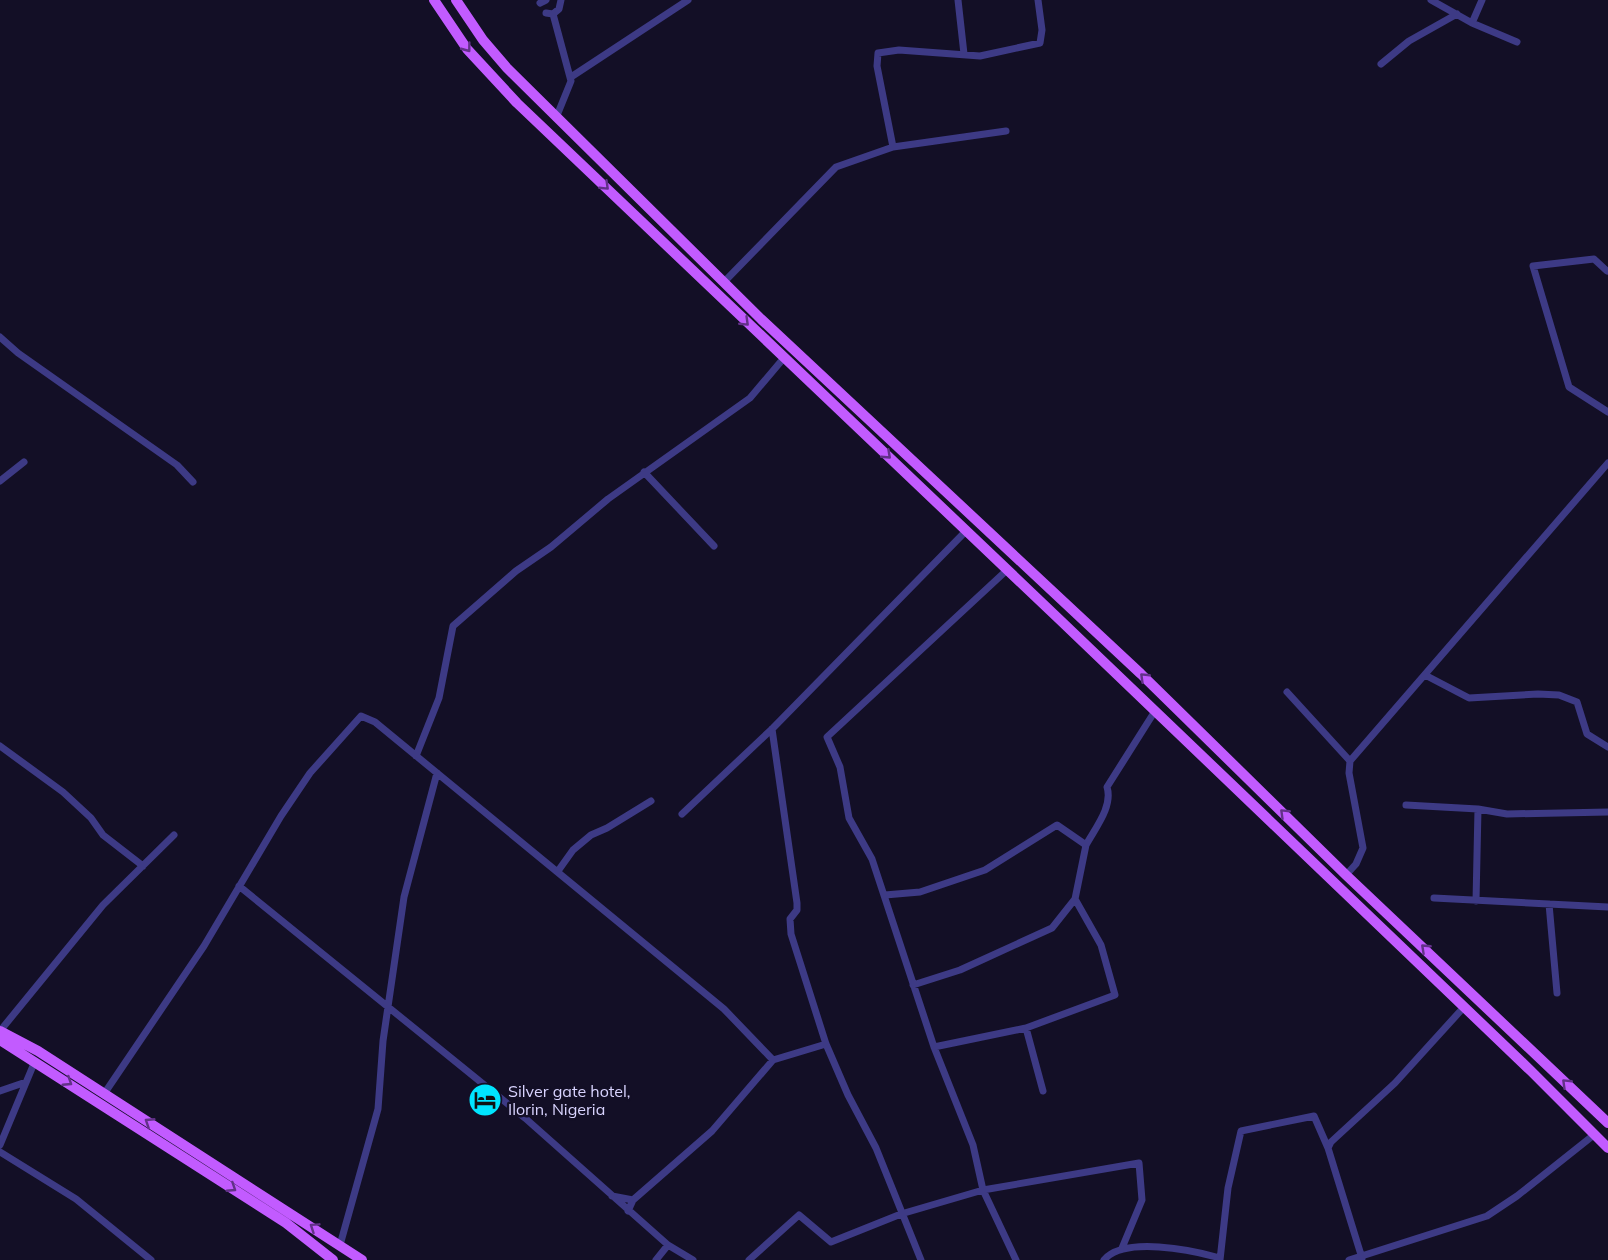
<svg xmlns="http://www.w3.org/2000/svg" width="1608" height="1260" font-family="Mulish,sans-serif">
<rect width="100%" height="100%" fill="#130f26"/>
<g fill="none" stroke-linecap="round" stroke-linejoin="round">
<!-- minor -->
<path stroke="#3d3a85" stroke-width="7" d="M958 0 964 54
M1431 0 1472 23 1517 42
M540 3 546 0
M546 13 553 14 559 9 561 0
M553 14 571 81 556 118
M1472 23 1482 0
M1381 64 1409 41 1457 14
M571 77 688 0
M893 147 1006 131
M1607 271 1594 259 1533 266 1569 387 1608 412
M724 282 836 167 893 147 877 66 878 53 899 50 980 56 1040 43 1042 30 1038 0
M0 337 18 353 177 465 193 482
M644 472 714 546
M0 481 24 462
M1007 570 827 737 840 767 849 818 872 859 934 1047 973 1145 983 1190 1016 1260
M1425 675 1469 698 1538 694 1559 695 1577 702 1587 734 1608 747
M1287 692 1350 761 1349 773 1363 848 1356 864 1346 875
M772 729 797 903V910L790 919 791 934 826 1044 848 1095 876 1148 921 1260
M0 746 63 792 91 818 103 835 143 866
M416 756 439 698 453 626 516 571 551 547 608 499 750 398 783 359
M1350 761 1608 463
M1406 805 1478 809 1507 814 1608 812
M682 814 773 728 966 531
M1086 845C1096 827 1113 806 1107 787L1155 711
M558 871 573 850 591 835 607 828 651 801
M239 886 525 1118 668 1245 693 1260
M885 895 920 892 985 870 1057 825 1086 845 1075 899
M1434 898 1608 907
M1476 901 1478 809
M1549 904 1557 993
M913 985 960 970 1052 928 1075 899 1101 945 1115 995 1026 1028 934 1047
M1026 1028 1043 1091
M0 1031 103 905 174 835
M0 1091 26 1082
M104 1094 204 946 281 816 310 773 361 716 375 722 724 1009 773 1060
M0 1145 35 1061
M0 1152 76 1199 151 1260
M612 1196 633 1200
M628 1211 633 1200 712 1131 773 1060 826 1044
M340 1245 378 1109 383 1041 404 897 437 773
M1362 1258 1328 1148 1331 1142 1395 1083 1464 1007
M656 1260 668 1245
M749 1260 799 1215 831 1242 901 1214 983 1190 1139 1163 1142 1200 1122 1248
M1104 1260C1124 1236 1192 1250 1220 1258
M1220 1260 1228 1188 1241 1131 1314 1116 1328 1148
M1349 1260 1487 1216 1517 1196 1595 1134"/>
<!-- primary -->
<path stroke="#c25bff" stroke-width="10" d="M434 0 467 49 517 103 1060 620 1531 1071 1608 1148
M456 0 483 40 507 68 761 319 1141 674 1346 875 1608 1123
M0 1031 38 1051 362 1260
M0 1040 286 1223 333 1260"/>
</g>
<!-- one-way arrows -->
<defs><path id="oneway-chevron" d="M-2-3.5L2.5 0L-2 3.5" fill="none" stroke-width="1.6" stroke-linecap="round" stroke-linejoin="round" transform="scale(1.5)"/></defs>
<g stroke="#623188">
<use href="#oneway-chevron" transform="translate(467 48) rotate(53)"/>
<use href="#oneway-chevron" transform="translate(605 186) rotate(44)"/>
<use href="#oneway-chevron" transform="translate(745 322) rotate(44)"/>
<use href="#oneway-chevron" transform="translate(887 455) rotate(43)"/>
<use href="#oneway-chevron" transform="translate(1144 677) rotate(-136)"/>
<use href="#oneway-chevron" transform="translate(1284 813) rotate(-136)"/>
<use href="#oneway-chevron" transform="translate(1425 948) rotate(-137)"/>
<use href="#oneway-chevron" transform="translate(68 1082) rotate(33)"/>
<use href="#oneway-chevron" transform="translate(1566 1083) rotate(-136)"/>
<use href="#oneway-chevron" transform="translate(149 1122) rotate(-147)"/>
<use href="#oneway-chevron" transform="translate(232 1188) rotate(33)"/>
<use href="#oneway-chevron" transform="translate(314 1227) rotate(-146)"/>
</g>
<!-- icons -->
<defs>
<g id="hotel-disc" transform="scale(1.725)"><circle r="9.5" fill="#00e5ff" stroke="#130f26"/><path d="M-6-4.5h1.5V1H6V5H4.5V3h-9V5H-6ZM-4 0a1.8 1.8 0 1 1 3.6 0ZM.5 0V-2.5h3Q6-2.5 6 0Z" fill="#111"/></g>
</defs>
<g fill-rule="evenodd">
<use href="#hotel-disc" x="485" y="1100"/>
</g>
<g text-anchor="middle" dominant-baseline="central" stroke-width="5" stroke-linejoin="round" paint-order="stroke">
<!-- poi labels -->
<g font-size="16" fill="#d9d4ff" stroke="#130f26" text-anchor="start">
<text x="508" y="1091">Silver gate hotel,<tspan x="508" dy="18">Ilorin, Nigeria</tspan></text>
</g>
</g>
</svg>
